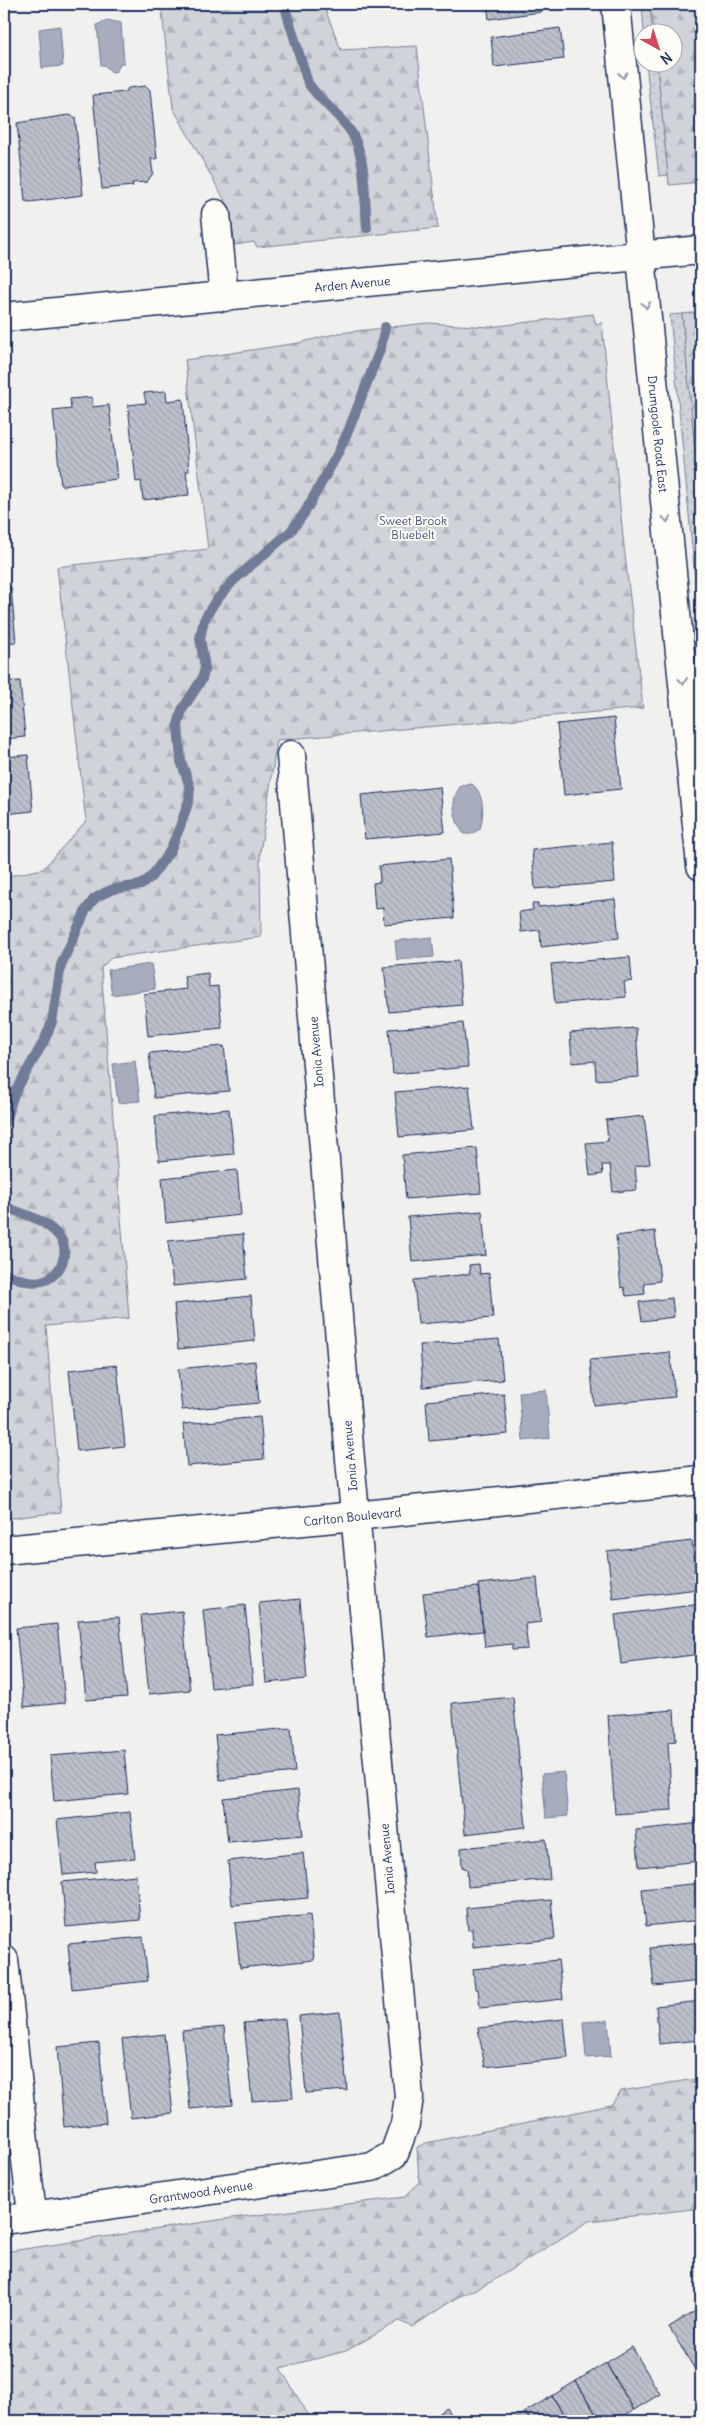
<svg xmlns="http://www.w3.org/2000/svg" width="705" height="2425" font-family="Delius,sans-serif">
<defs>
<pattern id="grass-dots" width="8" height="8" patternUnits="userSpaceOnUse" patternTransform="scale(1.25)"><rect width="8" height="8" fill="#d0d3d8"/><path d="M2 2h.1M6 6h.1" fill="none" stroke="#b2b5bc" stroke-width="1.8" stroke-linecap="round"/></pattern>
<pattern id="forest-firs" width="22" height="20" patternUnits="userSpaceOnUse" patternTransform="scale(1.25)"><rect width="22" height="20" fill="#d0d3d8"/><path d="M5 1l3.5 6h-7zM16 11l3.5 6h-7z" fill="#b2b5bc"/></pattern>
<pattern id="building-back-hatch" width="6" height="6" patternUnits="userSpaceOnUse" patternTransform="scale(1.25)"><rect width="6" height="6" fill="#bbc0ca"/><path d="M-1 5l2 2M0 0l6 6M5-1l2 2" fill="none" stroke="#a0a5b0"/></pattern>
</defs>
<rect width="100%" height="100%" fill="#f0f0ee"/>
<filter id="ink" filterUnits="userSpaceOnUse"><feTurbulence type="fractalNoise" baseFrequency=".02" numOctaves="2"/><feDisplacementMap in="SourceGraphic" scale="10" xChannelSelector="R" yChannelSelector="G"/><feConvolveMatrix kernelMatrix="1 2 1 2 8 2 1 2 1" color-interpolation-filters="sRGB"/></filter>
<g filter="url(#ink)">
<!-- grass -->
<path fill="url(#grass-dots)" stroke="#76819b" d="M642 4H650L653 32H644Z
M646 63H657L668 175 659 176Z
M682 314 701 510V641L670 315Z"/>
<!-- forest -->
<path fill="url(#forest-firs)" stroke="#76819b" d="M161 4H323L341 50 417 46 438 228 257 247 254 242 235 245 228 206 173 108Z
M650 4H701V182L669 185 657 63 672 62V32H653Z
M701 312V510L682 314Z
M593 314 596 324 602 323 624 547 643 708 277 740 260 853 261 937 111 958 101 968 129 1318 46 1326 61 1512 4 1519V877L43 869 86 821 57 567 208 549 185 360 298 343 339 333 427 323 490 327Z
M701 2078V2208L589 2221 491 2282 456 2298 412 2327 399 2321 346 2351 280 2368 312 2421H4V2252L225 2219 405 2197 419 2182 417 2147 426 2143 611 2105 621 2091Z"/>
<!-- water -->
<path fill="#a7adbd" stroke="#6f7b97" d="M107 20 121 23 124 63H120L117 71 112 72 104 65H101L97 25Z
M60 26 63 66 42 68 39 29Z
M472 784C485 795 484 814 480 829L471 834H464C454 821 449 799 461 786Z
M432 937 434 957 397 960 395 941Z
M151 964 155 989 112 995 108 970Z
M135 1061 140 1101 118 1103 113 1064Z
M546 1390 550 1438 523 1441 519 1392Z
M564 1772 568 1816 546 1818 542 1774Z
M608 2020 611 2056 586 2058 583 2022Z"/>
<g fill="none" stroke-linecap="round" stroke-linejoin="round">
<!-- stream -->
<path stroke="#6f7b97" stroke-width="10" d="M284 4 308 83C320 101 339 114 351 132 367 156 364 199 367 228
M4 1124 14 1094 44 1041 52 1022 61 965 86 910 94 899 104 893 114 889 141 885 151 877 170 851 181 824 189 800 190 787 181 761 178 725 182 710 202 679 205 668 200 638 204 620 214 603 233 581 291 531 305 512 337 455 349 429 381 347 385 327
M4 1206C25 1216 40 1216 58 1235 72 1250 61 1277 42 1281 28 1284 16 1277 4 1274"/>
</g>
<!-- building -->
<path fill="url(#building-back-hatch)" stroke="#1b2f5e" d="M487 4H540L541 12 489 19Z
M560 28 564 59 494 67 491 37Z
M146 86 150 90 157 159H151L153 173 147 182 132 183 133 186 102 189 93 95 126 92 128 88Z
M68 115 75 117 83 195 30 202 25 201 17 123Z
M166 391 167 401 183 399 189 471H186L189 495 143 500 141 481 136 482 128 405 146 403 144 393Z
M92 397 93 407 109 405 117 479 61 486 53 411 71 409 70 399Z
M4 516 7 549H4Z
M4 587H11L16 642 4 643Z
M20 681 25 737 4 739V682Z
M614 718 621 789 564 795 557 724Z
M28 755 33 811 4 814V757Z
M440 787 445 832 365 839 361 795Z
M612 842 615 882 535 889 532 850Z
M449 859 454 918 384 924 383 908 375 909 373 883 380 882 379 866Z
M615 899 619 938 541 947 540 930 521 932 519 912 533 910 532 904H538V907Z
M630 957 632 981 624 982 626 997 555 1004 551 964Z
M458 961 462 1005 389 1012 384 967Z
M208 973 209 987 218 986 222 1028 148 1036 144 994 186 989 184 976Z
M463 1023 468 1067 393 1074 389 1029Z
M636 1028 639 1077 596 1080 595 1061 572 1063 570 1033Z
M224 1046 229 1091 154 1098 149 1053Z
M469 1086 474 1130 399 1137 395 1092Z
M229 1109 234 1154 159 1161 155 1116Z
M644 1116 650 1164 635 1166 637 1190 613 1192 610 1165H602L603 1174 590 1176 586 1143 608 1141 606 1120Z
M477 1148 481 1193 406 1199 402 1155Z
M237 1170 241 1215 166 1223 162 1178Z
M482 1211 486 1255 412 1262 408 1217Z
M655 1231 660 1281 644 1283 645 1294 626 1296 624 1287 621 1288 616 1236Z
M243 1234 247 1279 173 1286 168 1241Z
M479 1264 480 1274 489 1273 493 1318 418 1324 414 1280 470 1274 469 1265Z
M251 1296 255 1341 178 1349 174 1304Z
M672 1298 674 1317 642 1321 639 1302Z
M499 1339 503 1380 423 1387 420 1345Z
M670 1352 675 1397 594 1405 590 1360Z
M255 1361 259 1403 182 1410 178 1369Z
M117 1365 125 1446 77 1451 69 1370Z
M504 1394 508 1434 429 1441 426 1401Z
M260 1417 264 1459 187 1466 183 1424Z
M692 1541 698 1589 613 1599 607 1551Z
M537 1578 541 1622 525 1624 528 1649 512 1650V1644L485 1647 478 1584Z
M478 1587 483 1631 428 1637 423 1593Z
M300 1599 307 1679 266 1683 259 1603Z
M701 1604V1654L621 1664 615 1615Z
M245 1605 253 1684 211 1688 203 1610Z
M182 1611 190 1690 149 1694 141 1615Z
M119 1617 127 1697 86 1700 78 1620Z
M57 1624 65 1703 24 1707 16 1628Z
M513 1697 526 1827 465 1834 452 1703Z
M674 1710 676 1741 668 1742 672 1810 615 1814 608 1715Z
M291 1728 295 1772 220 1780 215 1735Z
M124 1750 128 1794 54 1801 50 1756Z
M298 1790 303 1835 228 1842 223 1798Z
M130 1812 135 1858 95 1862 96 1872 63 1875 57 1820Z
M701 1823V1861L639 1867 636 1830Z
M546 1839 550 1879 468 1887 467 1869 462 1867 461 1848Z
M303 1853 308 1898 232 1905 228 1861Z
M136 1875 140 1920 66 1927 62 1882Z
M701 1883V1920L646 1926 642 1889Z
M551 1900 555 1939 473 1947 472 1929 468 1930 466 1908Z
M310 1915 314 1960 240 1968 235 1923Z
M143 1937 148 1981 72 1989 68 1944Z
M701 1942V1981L654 1986 650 1948Z
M558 1960 563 1999 480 2008 478 1989H475L473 1969Z
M701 2001V2040L659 2044 656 2006Z
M340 2012 347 2090 306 2093 299 2016Z
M285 2019 293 2098 252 2101 244 2023Z
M564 2019 568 2058 485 2067 478 2028Z
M224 2027 232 2105 190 2109 182 2031Z
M164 2034 173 2113 131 2118 122 2039Z
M99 2043 106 2123 64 2127 57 2047Z
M697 2310 701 2318V2375L699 2376 669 2327Z
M632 2347 660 2394 634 2410 606 2363Z
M606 2363 634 2410 615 2421H600L576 2381Z
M576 2381 600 2421H568L552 2396Z
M552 2396 568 2421H531L525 2412Z
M447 2408 456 2421H433L431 2418Z
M525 2412 531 2421H509Z"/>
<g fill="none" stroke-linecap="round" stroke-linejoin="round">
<!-- minor casing -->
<g stroke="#1b2f5e" stroke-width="31">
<g id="minor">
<path d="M216 214 224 297"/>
<path id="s1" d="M4 317 701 250"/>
<path id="s2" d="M4 1550 355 1516 701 1480"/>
<path d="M4 1960 32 2215"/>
<path id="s3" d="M4 2220 372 2167 394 2154 405 2124 409 2097 350 1459 291 755"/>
</g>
</g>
<!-- major casing -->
<g stroke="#1b2f5e" stroke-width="31">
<g id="major">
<path id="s4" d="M616 4 701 866"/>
</g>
</g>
<!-- minor -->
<use href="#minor" stroke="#fdfcf7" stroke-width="28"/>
<!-- major -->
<use href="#major" stroke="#fdfcf7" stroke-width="28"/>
</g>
<!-- one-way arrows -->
<defs><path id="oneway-chevron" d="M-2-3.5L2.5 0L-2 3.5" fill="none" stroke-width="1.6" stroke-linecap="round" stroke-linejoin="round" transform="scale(1.25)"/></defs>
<g stroke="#8c96aa">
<use href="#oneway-chevron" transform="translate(623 75) rotate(84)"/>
<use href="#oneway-chevron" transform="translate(646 305) rotate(85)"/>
<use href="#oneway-chevron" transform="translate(667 519) rotate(84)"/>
<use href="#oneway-chevron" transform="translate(683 681) rotate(84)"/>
</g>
</g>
<g text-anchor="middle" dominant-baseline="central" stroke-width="4" stroke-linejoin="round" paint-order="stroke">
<!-- street labels -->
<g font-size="12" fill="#1b2f5e" stroke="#fdfcf7">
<text stroke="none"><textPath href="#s1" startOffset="350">Arden Avenue</textPath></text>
<text stroke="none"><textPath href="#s4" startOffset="432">Drumgoole Road East</textPath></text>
<text transform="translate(316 1052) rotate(-95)">Ionia Avenue</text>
<text transform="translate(350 1456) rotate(-95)">Ionia Avenue</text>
<text stroke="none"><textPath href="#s2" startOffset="350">Carlton Boulevard</textPath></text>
<text transform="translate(387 1859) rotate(-95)">Ionia Avenue</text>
<text stroke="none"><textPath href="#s3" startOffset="199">Grantwood Avenue</textPath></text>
</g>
<!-- park labels -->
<g font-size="12" fill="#48587c" stroke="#fdfcf7">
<text x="413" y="520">Sweet Brook<tspan x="413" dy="14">Bluebelt</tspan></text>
</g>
</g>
<!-- margin -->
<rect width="705" height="2425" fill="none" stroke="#fdfcf7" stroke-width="20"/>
<rect x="10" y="10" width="685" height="2405" fill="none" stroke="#1b2f5e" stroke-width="2" filter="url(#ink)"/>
<!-- north arrow -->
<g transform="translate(658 48) rotate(141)"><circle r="24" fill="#fdfcf7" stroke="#a3aaba"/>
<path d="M0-4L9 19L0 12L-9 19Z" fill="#d1495b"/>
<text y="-8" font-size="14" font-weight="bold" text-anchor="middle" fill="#1b2f5e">N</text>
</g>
</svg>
